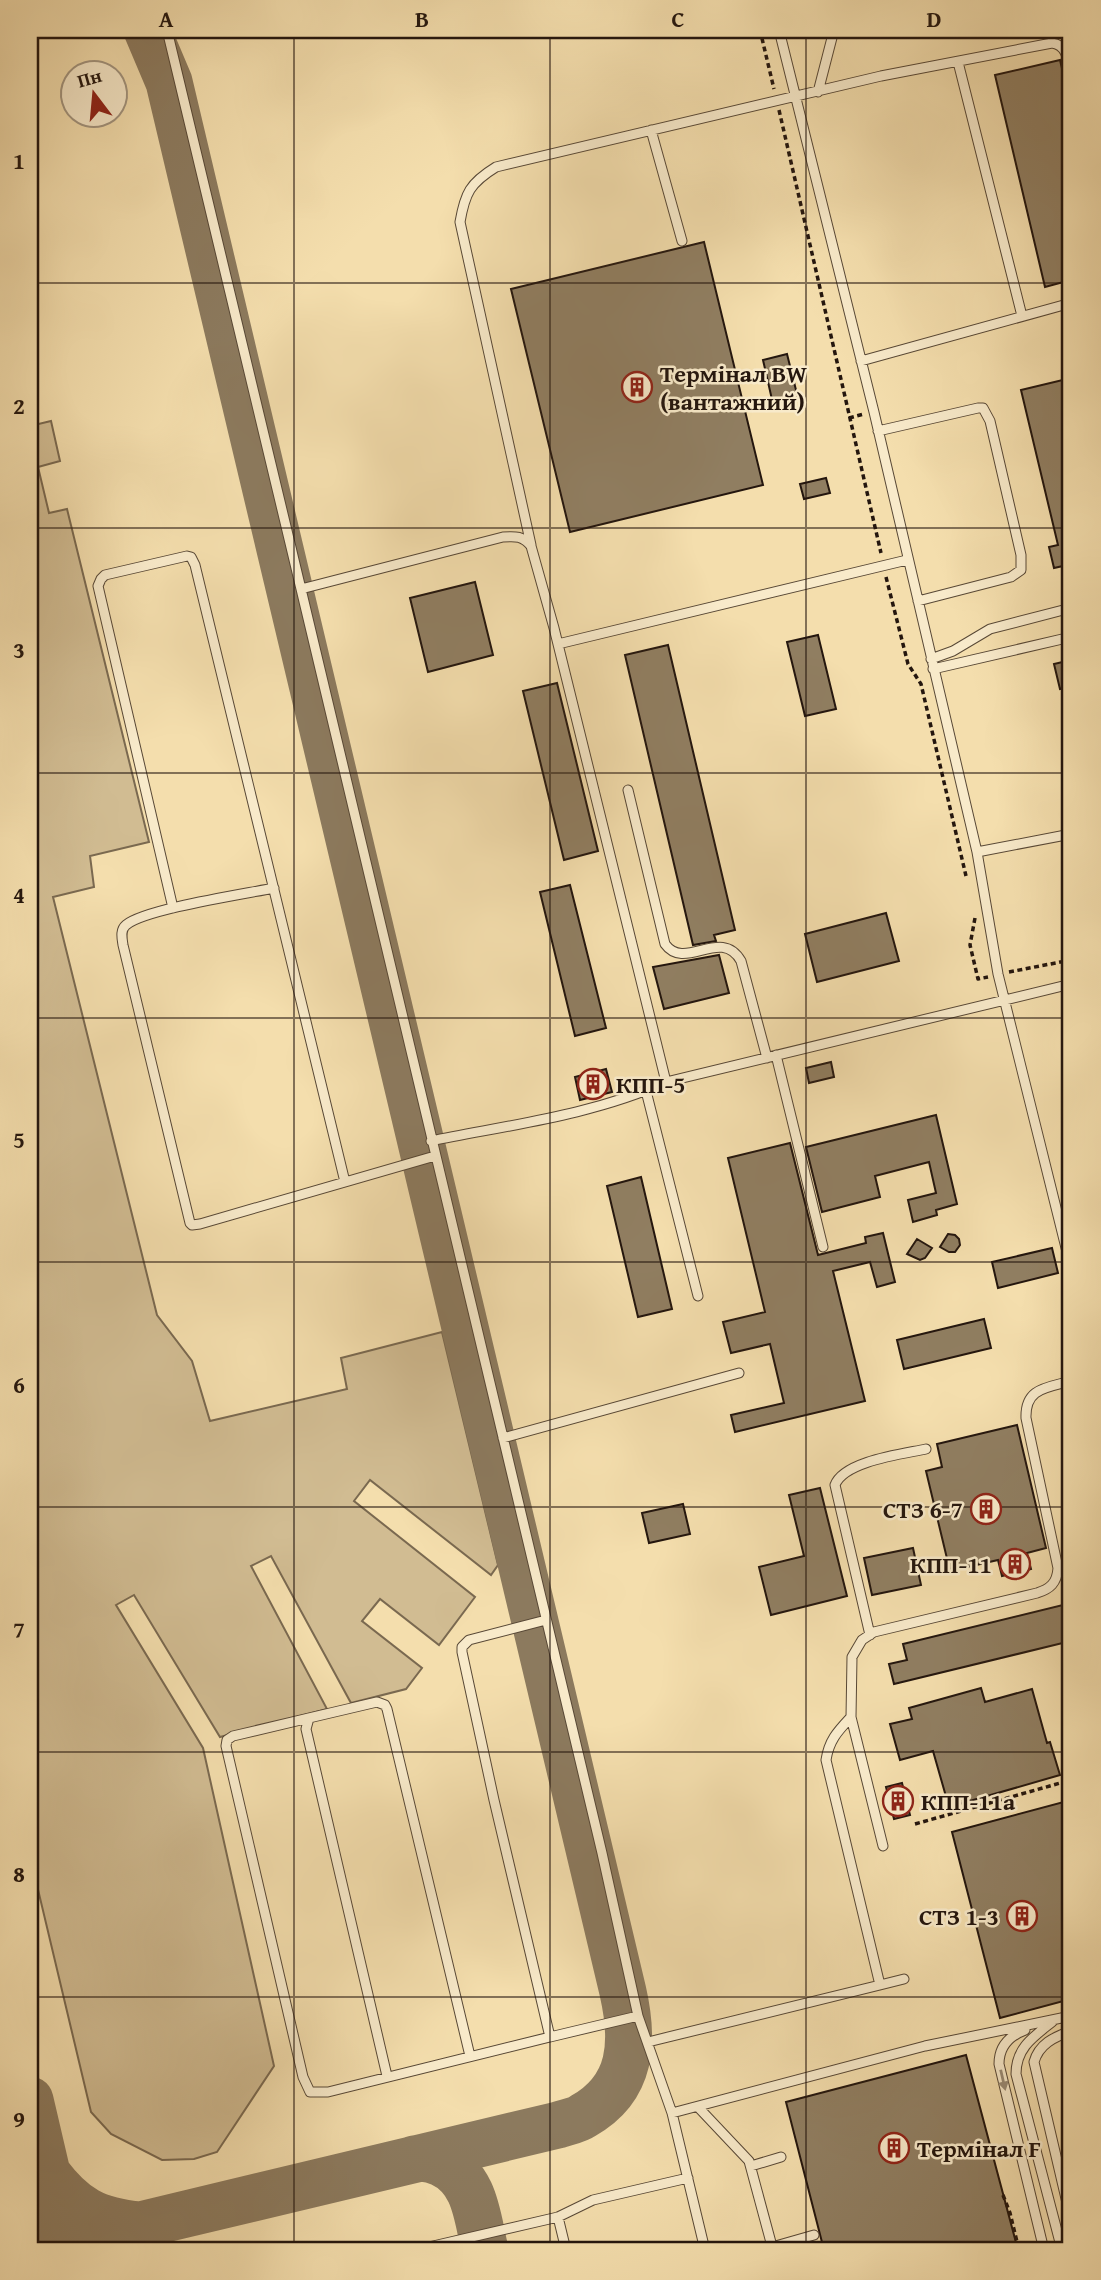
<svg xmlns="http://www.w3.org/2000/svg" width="1101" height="2280" font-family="'Gentium Book Plus',serif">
<rect width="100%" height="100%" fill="#f4dead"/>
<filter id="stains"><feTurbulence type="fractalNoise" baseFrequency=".00286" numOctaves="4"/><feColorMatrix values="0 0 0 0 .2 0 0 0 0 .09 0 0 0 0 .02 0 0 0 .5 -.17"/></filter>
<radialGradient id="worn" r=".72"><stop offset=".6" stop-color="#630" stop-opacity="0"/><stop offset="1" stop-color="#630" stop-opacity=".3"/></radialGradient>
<!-- green -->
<path fill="#d1bc92" stroke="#7a6950" stroke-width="2" d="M51 421 60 461 38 467 49 513 67 509 149 842 90 856 94 887 53 897 157 1315 192 1361 210 1421 347 1389 341 1358 442 1332 498 1565 491 1575 370 1480 354 1501 475 1597 439 1645 380 1599 362 1621 422 1668 406 1689 351 1703 271 1556 251 1566 327 1709 220 1737 134 1595 116 1605 203 1748 274 2066 217 2152 194 2159 162 2160 111 2134 91 2112 30 1856V426Z"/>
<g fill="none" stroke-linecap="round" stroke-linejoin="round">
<!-- taxiway -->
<path stroke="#8c7a5e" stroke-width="47" d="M30 2100 65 2250
M414 2159C424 2157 432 2159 441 2163 476 2179 477 2217 485 2250
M47 2173C74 2209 96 2221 140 2225L120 2236 103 2250
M140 2225 558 2125C566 2122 576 2121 583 2116 633 2088 634 2041 623 1992L197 200 169 82 147 30"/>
</g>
<!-- building -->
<path fill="#907e61" stroke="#24160e" stroke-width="2" d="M1060 60 1071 107V280L1045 287 995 75Z
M704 242 763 485 570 532 511 289Z
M787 354 798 398 773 404 763 360Z
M1071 378V578L1066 579 1063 566 1054 568 1049 547 1058 545 1021 390Z
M826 478 830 493 804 499 800 484Z
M475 582 493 655 428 672 410 598Z
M818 635 836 709 805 716 787 642Z
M668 645 735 930 714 935 716 941 693 945 625 655Z
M1071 660V687L1060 689 1054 664Z
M557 683 598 851 564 860 523 691Z
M570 885 606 1028 575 1036 540 892Z
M886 913 899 961 817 982 805 934Z
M719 955 729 993 664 1009 653 967Z
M831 1062 834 1077 809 1083 806 1068Z
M606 1069 612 1092 580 1100 575 1077Z
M936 1115 957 1204 936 1210 937 1215 913 1222 908 1200 936 1193 929 1162 875 1176 880 1197 822 1212 806 1147Z
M790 1143 818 1255 866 1243 865 1237 883 1233 895 1282 877 1287 870 1262 833 1271 865 1401 735 1432 731 1415 784 1403 770 1344 731 1353 723 1322 765 1312 728 1158Z
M641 1177 672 1309 638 1317 607 1186Z
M948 1234 955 1235 959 1239 960 1245 955 1252H949L940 1247Z
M917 1239 932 1248 925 1258 920 1260 907 1254Z
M1052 1248 1058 1273 998 1288 992 1262Z
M984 1319 991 1348 904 1369 897 1340Z
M1017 1425 1046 1548 1027 1553 1031 1569 1002 1576 998 1560 950 1571 926 1471 942 1467 937 1444Z
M820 1488 847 1596 771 1615 759 1567 804 1556 789 1495Z
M683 1504 690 1534 649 1543 642 1513Z
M913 1548 921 1585 872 1595 864 1558Z
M1071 1603V1641L894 1684 889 1664 907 1660 903 1644Z
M981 1688 985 1702 1032 1689 1047 1743 1050 1742 1060 1775 949 1807 933 1751 900 1760 890 1724 912 1719 909 1708Z
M902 1783 910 1815 894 1819 886 1787Z
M1071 1800V1999L1000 2018 952 1832Z
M966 2055 1018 2250H824L786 2102Z"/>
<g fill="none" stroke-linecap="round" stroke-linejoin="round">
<!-- lane casing -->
<g stroke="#584836" stroke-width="11">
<path id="lane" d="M167 30 301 589
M779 30 874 412 977 852 998 974 1071 1268
M958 62 1022 316
M818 92 834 30
M651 130 682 241
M861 361 1071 303
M878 431 978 408H983L990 421 1021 555V570L1011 577 918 601
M531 545 460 222C465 193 470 183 496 167L881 76 1052 43C1068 45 1068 62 1071 76
M558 644 907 560
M931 659 953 651 990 629 1071 608
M933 669 1071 637
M628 790 665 944C685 972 721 926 741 961L767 1058
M977 852 1071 834
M274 888C245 894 145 909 126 925 120 930 122 938 123 945L190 1223 192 1225 200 1224 435 1156
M173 908 98 586 101 579 105 575 187 556 191 557 195 565 345 1182
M776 1055 823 1247
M646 1091 698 1296
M431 1141C509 1125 593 1115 666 1082L1071 984
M503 1438 739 1373
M546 1620 469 1640 462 1647V1652L494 1800 550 2037 638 2016 672 2113 705 2250
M870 1635 835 1485C844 1461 903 1454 926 1449
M309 1718 233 1736 227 1740 226 1746 303 2077 310 2092H328L550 2037
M883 1846 851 1717 852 1657 862 1640 874 1632 1037 1593C1050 1589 1057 1583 1058 1568L1026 1418C1025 1388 1046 1388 1071 1381
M880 1985 904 1979
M638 2016 602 1853 301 589 503 537C516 536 523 536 531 546L554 628 666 1082
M1052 2022C1033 2037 1016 2048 1016 2074L1062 2250
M1025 2030C1009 2036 999 2047 999 2064L1044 2250
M1071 2031C1054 2037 1039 2044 1034 2062L1071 2220
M648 2042 880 1985 826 1760C829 1740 838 1731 851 1717
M387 2076 306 1729 309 1718 377 1702 385 1705 387 1709 470 2056
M698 2107 749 2161 773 2250
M672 2113 925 2046 1071 2016
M751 2166 781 2157
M558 2217 566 2250
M772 2247 814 2235
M416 2250 558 2217 593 2200 688 2178"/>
</g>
<!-- path -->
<path stroke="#24160e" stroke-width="3.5" stroke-dasharray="5 3.5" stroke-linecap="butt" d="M760 30 774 89
M779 110 881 553
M849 418 864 414
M886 577 908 664 921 684 966 876
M975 918 970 945 978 979 988 977
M1009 972 1071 960
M915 1824 1071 1780
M1003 2195 1010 2213 1019 2250"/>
<!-- lane -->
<use href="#lane" stroke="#f8eaca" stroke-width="9"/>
</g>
<!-- one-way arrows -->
<defs><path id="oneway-solid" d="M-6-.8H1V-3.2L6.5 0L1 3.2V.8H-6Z" transform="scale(1.75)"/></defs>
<use fill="#998b75" href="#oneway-solid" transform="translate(1003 2080) rotate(77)"/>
<!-- grid -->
<path fill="none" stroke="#24160e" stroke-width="2" stroke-opacity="0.55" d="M294 30V2250M550 30V2250M806 30V2250M30 283H1071M30 528H1071M30 773H1071M30 1018H1071M30 1262H1071M30 1507H1071M30 1752H1071M30 1997H1071"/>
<!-- icons -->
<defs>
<g id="building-ring" transform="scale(1.575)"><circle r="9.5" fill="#f8eaca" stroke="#8f2418" stroke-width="1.5"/><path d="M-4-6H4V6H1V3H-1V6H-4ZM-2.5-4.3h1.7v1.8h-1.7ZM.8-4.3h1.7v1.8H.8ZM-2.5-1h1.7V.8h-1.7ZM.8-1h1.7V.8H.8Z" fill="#8f2418"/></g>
</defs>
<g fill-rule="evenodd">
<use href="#building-ring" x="637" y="387"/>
<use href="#building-ring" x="593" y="1084"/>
<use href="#building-ring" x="986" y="1509"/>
<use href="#building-ring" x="1015" y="1564"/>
<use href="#building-ring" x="898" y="1801"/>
<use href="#building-ring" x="1022" y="1916"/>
<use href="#building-ring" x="894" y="2148"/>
</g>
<g text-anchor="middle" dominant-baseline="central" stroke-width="5" stroke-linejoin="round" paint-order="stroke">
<!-- poi labels -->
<g font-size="24" font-weight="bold" fill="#24160e" stroke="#f8eaca" text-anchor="start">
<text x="660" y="373">Термінал BW<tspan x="660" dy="28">(вантажний)</tspan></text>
<text x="616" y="1084">КПП-5</text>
<text x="963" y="1509" text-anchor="end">СТЗ 6-7</text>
<text x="992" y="1564" text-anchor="end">КПП-11</text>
<text x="921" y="1801">КПП-11а</text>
<text x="999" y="1916" text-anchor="end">СТЗ 1-3</text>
<text x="917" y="2148">Термінал F</text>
</g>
</g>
<!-- margin -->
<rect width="1101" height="2280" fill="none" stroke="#f4dead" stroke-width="77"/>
<!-- north arrow -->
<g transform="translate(94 94) rotate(344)"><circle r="33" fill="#f8eaca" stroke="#a3957f" stroke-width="2"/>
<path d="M0-5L12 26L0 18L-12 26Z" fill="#8f2418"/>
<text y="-10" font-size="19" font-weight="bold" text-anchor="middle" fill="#24160e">Пн</text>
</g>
<rect x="38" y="38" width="1024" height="2204" fill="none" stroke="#24160e" stroke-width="2.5"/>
<g font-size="23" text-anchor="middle" font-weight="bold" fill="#24160e">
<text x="166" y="27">A</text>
<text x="422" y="27">B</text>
<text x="678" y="27">C</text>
<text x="934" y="27">D</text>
<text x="19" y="169">1</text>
<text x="19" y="414">2</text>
<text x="19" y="658">3</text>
<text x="19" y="903">4</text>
<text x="19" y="1148">5</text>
<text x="19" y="1393">6</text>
<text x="19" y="1638">7</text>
<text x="19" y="1882">8</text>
<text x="19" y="2127">9</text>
</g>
<rect width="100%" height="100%" filter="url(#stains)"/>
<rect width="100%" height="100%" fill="url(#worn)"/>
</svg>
